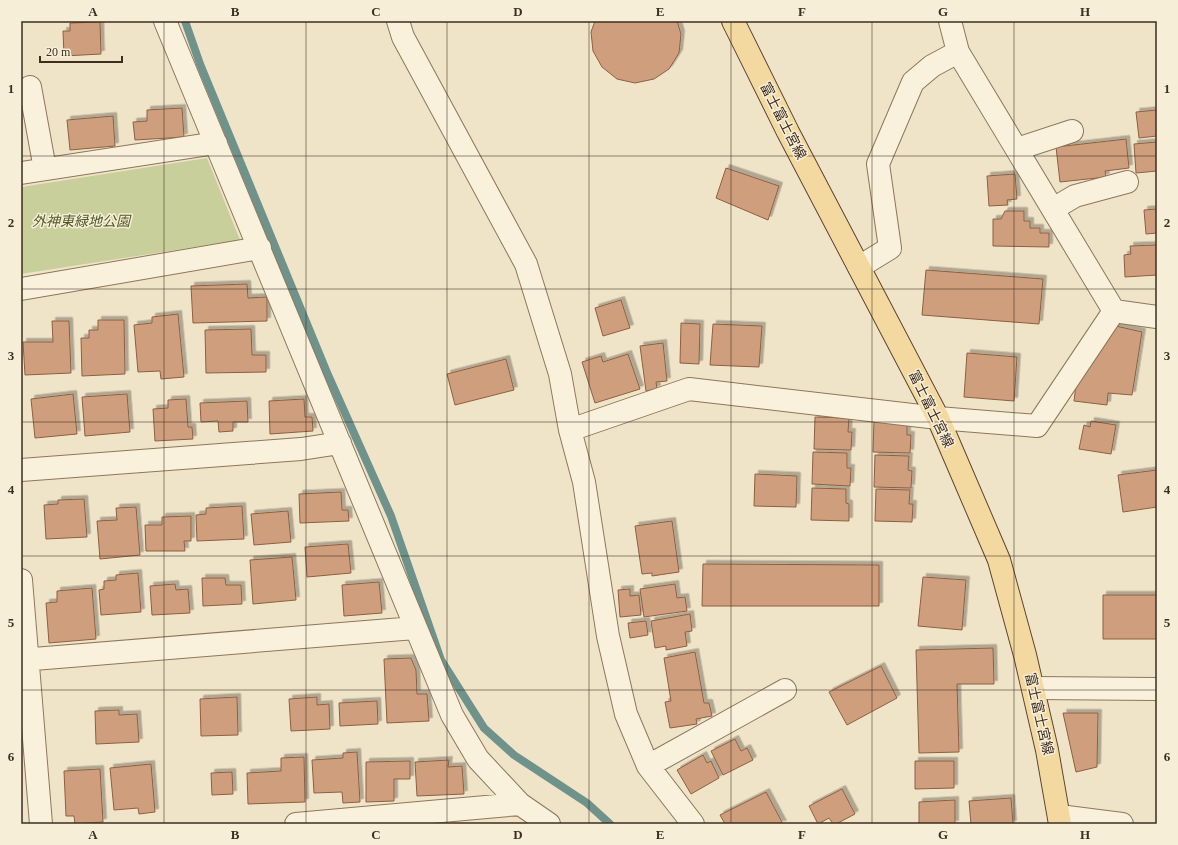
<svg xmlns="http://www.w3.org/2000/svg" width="1178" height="845" font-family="'Times New Roman','Noto Sans JP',serif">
<defs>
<filter id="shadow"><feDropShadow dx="3.5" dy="-3.5" stdDeviation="0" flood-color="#0004"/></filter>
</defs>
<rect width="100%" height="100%" fill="#f0e4c8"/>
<!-- green -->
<path fill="#c9cf9b" d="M207 158 240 240 21 274V187Z"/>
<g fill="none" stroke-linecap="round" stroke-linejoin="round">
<!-- stream -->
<path stroke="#6f938a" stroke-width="8" d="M185 21 200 64 328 375 391 516 441 660 484 728 514 755 587 803 610 824"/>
</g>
<!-- building -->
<path fill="#cf9f7d" stroke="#8d5f41" filter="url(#shadow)" d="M595 21H677L681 34 679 53 669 69 654 79 635 83 617 79 602 67 593 51 591 32Z
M100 22 101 54 64 56 63 31H70V23Z
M182 108 184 137 135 140 133 122 147 121V110Z
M1157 110V136L1139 138 1136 112Z
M113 116 115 146 70 150 67 120Z
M1126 139 1129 168 1105 171 1106 177 1060 182 1056 147Z
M1157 142V171L1136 173 1134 144Z
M726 168 779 186 768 220 716 198Z
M1015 174 1017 199 1007 200 1008 205 989 206 987 176Z
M1157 209V233L1146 234 1144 210Z
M1005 211H1024V221H1030V228H1040V233H1049V247L993 246V219H1001Z
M1157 245V275L1125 277 1124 255 1131 254 1130 246Z
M926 270 1043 279 1039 324 922 315Z
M247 284 248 298 267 297V321L193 323 191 286Z
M621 300 630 328 603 336 595 308Z
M178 314 184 377 161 379 160 371 138 372 134 325 152 323V317Z
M98 320H124L125 374 82 376 81 338H89V330H98Z
M52 321H69L71 373 25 375 23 342H53Z
M681 323 700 324 699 364 680 363Z
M713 324 762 326 759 367 710 365Z
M1116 326 1142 332 1132 395 1108 393 1107 405 1074 401 1076 385Z
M251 329 252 355H266V372L206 373 205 330Z
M663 343 667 381 656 382 657 389 646 391 640 346Z
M967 353 1017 357 1014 401 964 397Z
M628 354 640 389 595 403 582 362 601 356 603 362Z
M506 359 514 390 455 405 447 374Z
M73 394 77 434 35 438 31 399Z
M127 394 130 432 85 436 82 397Z
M186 399 188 427H192L193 439 155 441 153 409 168 408V400Z
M304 399 305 417H312L313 431 270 434 269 401Z
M247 401 248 422H233V431L219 432 218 421 201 422 200 403Z
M815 417 849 418 848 432H852L851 450 814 449Z
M874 420 907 421V435H911L910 453 873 452Z
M1091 421 1116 425 1111 454 1079 449 1084 425 1090 427Z
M813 452 847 453V468H851L850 486 812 484Z
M875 455 909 456 908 470 912 471 911 488 874 487Z
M1157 470V507L1123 512 1118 475Z
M755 474 797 476 796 507 754 506Z
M812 488 846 489V503L849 504V521L811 520Z
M876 489 910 490 909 504H913L912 522 875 521Z
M341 492 342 510H348L349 521 300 523 299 494Z
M84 499 87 537 46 539 44 505 58 504V500Z
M242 506 244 539 197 541 196 515 206 514V508Z
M136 507 140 555 100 559 97 521 117 520 116 508Z
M288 511 291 542 254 545 251 514Z
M191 516V541H184L185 551H146L145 525H162V517Z
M672 521 679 572 652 576V573L642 574 635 526Z
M348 544 351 573 307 577 305 547Z
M292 557 296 600 253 604 250 560Z
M703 564 879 565V606H702Z
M138 573 141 612 101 615 99 590 104 589V581L116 580V575Z
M923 577 966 580 962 630 918 626Z
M202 578H225L226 585H241L242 604 203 606Z
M379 582 382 613 344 616 342 585Z
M175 584 176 590 188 589 190 613 152 615 150 586Z
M675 584 677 598 685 597 687 611 644 617 640 589Z
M92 588 96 639 49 643 46 603 57 602V591Z
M630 589V596L639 595 641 615 620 617 618 590Z
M1103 595H1157V639H1103Z
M690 614 692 631 685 632 687 646 666 650V646L655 648 651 621Z
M646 621 648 635 630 638 628 623Z
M993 648 994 684H957L959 752 919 753 916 650Z
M695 652 704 703H709L712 716 696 719 697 724 670 728 665 702 671 701 664 658Z
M411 658 416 670 417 694H427L429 721 387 723 384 659Z
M881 666 897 698 847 725 829 692Z
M237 697 238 735 201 736 200 699Z
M317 697V705L329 704 330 729 291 731 289 699Z
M377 701 378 724 340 726 339 703Z
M119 710V715L137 714 139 742 96 744 95 711Z
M1063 713H1098L1097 767 1076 772Z
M735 739 741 751 747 748 753 760 723 775 711 751Z
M357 752 360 802 343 803 342 792 314 793 312 760 343 758V753Z
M703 755 707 763 711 761 719 778 691 794 677 770Z
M304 757 305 802 248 804 247 773 281 771V758Z
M449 760 448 767 462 766 464 794 417 796 415 762Z
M410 761V779H394V801L366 802V762Z
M915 761H954V788L915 789Z
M151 764 155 812 139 814 138 808 114 810 110 768Z
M100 769 103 822 75 824 74 816H66L64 771Z
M232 772 233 794 212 795 211 773Z
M842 789 855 814 836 824H833L829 818 818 824 809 806Z
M766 792 783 824H725L720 815Z
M1011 798 1013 824H971L969 801Z
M955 800V824H919V802Z"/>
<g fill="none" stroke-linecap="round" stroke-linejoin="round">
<!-- minor casing -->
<g stroke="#8d765c" stroke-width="24">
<path id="minor" d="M165 21 452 715 478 759 520 804 549 824
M398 21 403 37 526 264 560 374 570 430 584 482 608 636 626 714 648 766 693 824
M950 21 958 52
M30 87 45 169
M1017 149 1072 131
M21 173 216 143
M1053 209 1075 196 1127 182
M859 267 890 248 878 164 913 82 932 66 958 52 1114 311
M21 289 260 248
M570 430 689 389 938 418 1037 426 1114 311 1157 317
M21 470 301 449 340 443
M21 580 41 824
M21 660 415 628
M1033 688 1157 689
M648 766 785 690
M1059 816 1122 824
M296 824 520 804"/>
</g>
<!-- major casing -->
<g stroke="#5b4430" stroke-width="24">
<path id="major" d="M733 21 788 132 938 418 999 560 1025 655 1047 750 1060 824"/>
</g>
<!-- minor -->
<use href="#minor" stroke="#faf1dc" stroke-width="22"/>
<!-- major -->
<use href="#major" stroke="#f3d9a0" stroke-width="22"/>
</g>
<!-- grid -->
<path fill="none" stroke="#3d2e20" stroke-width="1" stroke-opacity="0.55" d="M164 21V824M306 21V824M447 21V824M589 21V824M731 21V824M872 21V824M1014 21V824M21 156H1157M21 289H1157M21 422H1157M21 556H1157M21 690H1157"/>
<g text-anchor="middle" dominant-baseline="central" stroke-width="3" stroke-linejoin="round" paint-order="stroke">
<!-- street labels -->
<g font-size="14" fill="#3d2e20" stroke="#f7eed8">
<text transform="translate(783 121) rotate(63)">富士富士宮線</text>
<text transform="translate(931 409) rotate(64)">富士富士宮線</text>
<text transform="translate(1039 714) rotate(77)">富士富士宮線</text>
</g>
<!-- park labels -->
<g font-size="14" font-style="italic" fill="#4d5a26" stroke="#f7eed8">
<text x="81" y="221">外神東緑地公園</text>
</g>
</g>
<!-- border -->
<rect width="1178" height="845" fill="none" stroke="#f7eed8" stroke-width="44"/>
<!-- scale -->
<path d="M40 56v6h82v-6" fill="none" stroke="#3d2e20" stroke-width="2"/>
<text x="46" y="56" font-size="12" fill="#3d2e20" stroke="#f7eed8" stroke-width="3" paint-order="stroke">20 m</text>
<rect x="22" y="22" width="1134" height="801" fill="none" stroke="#3d2e20" stroke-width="1.5"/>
<g font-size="13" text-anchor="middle" font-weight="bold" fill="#3d2e20">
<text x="93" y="16">A</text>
<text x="235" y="16">B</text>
<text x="376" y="16">C</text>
<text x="518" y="16">D</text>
<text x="660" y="16">E</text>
<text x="802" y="16">F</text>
<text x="943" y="16">G</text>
<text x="1085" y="16">H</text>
<text x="11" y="93">1</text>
<text x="1167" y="93">1</text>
<text x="11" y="227">2</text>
<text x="1167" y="227">2</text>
<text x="11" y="360">3</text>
<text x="1167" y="360">3</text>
<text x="11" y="494">4</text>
<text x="1167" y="494">4</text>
<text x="11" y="627">5</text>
<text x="1167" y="627">5</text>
<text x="11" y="761">6</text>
<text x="1167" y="761">6</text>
<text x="93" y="839">A</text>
<text x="235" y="839">B</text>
<text x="376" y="839">C</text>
<text x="518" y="839">D</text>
<text x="660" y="839">E</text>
<text x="802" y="839">F</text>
<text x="943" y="839">G</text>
<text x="1085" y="839">H</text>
</g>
</svg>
